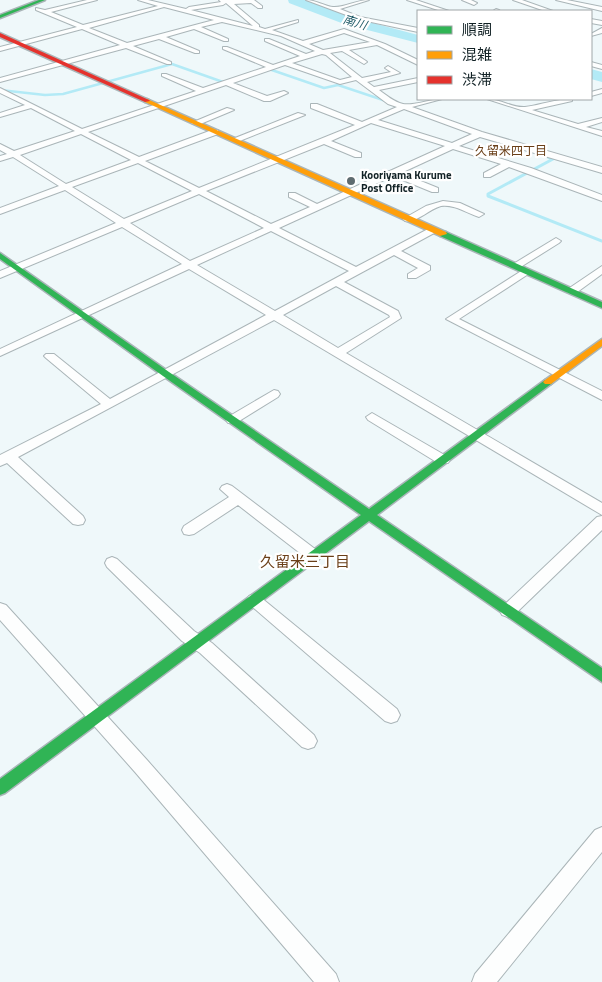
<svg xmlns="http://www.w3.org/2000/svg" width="602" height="982" font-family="'Titillium Web','Noto Sans JP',sans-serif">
<rect width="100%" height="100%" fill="#eff8fa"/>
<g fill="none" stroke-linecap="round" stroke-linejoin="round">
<!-- stream-far1 -->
<path stroke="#b3eaf6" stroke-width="2.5" d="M266 68 324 88 338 85 389 102
M0 90 45 95 63 94 172 64 223 82 227 81"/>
<!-- stream -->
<path stroke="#b3eaf6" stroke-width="3" d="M548 157 553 159 488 194V196L602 241"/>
<!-- river -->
<path fill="#b3eaf6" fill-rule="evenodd" d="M288 0H306L354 18 418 35V43L344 24 289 3Z
M591 69 602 72V82L591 79Z"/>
<!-- street casing -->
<g stroke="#aab5b8" stroke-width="2">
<path id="street" d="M87 0H97L51 12 83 25 158 6 138 0H148L186 9 189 7 221 2 219 0H254L262 6V8H258L251 3 234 4 259 25V27L265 29 298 20V22L272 30 303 41 344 29 385 44 418 60V65L416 64 377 45 349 50 366 61 367 62 364 64 342 51 330 53 362 78 391 72 385 68 388 66 400 73 367 82 374 87 418 78V82L379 90C386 95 394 102 403 104 413 106 431 99 442 99L412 107 482 132 602 167V173L480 137 459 146 531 168 602 195V201L509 167 490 177H484V173L501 164 453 149 401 173 438 188V192H432L393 176 279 228 356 267 430 228H436V232L401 251 430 266V270L416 278H408V274L418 268 394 255 344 282 398 311 401 318 346 353 602 503V515L274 320 18 457 83 516 85 520 83 524 78 525 73 524 7 463 0 466V455L101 404 46 358 44 356 46 354H54L110 399 266 315 189 269 0 356V349L182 264 122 227 0 278V271L116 223 65 190 0 214V208L59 186 13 157 0 161V156L7 154 0 150V144L14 151 75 131 31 108 0 117V113L25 105 0 93V88L82 129 196 91 162 76V74H166L203 88 266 67 223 49V47H227L273 65 300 56 265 41V39H269L306 54 315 51 281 36 222 22 201 27 228 39V41H224L194 29 166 37 199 51V53H195L159 39 133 46 171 62V64H167L126 48 0 82V78L120 45 82 29 0 51V47L77 27 36 10V8L45 10ZM226 3 253 26 191 10 223 5ZM164 7 214 20 127 43 89 28ZM344 33 370 42 323 50 309 44ZM322 54 326 55 352 77 340 80 292 63ZM285 65 340 84 356 80 388 104 397 107 362 122 317 104H311V108L355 125 199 188 145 161 218 134V130H212L139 157 88 132 226 85 264 101H270L288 93 284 91 267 96 233 83ZM404 109 472 134 452 143 378 120ZM371 123 445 146 317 204 295 193H289V197L310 207 271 224 206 191 324 144 355 157H361V153L331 141ZM81 134 131 160 66 184 20 155ZM138 163 192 191 124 219 72 187ZM199 194 264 228 190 261 130 223ZM271 231 349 271 275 311 197 265ZM336 286 389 315 390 317 338 348 283 315Z
M306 0C316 0 324 6 333 7 343 8 357 0 369 0L340 9 360 17 418 28V32L357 19Z
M407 0H416L449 11H441Z
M462 0H471L477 3 474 5Z
M513 0H522L553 11H545Z
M556 0H567L602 7V11Z
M496 9 499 10 500 11H493Z
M591 19 602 21V25L591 23Z
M602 28V33L591 36V34Z
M591 62 602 65V69L591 66Z
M602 89V93L591 96V92Z
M487 99C500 99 513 108 525 107 541 105 556 99 572 99V101L532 110 578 124 602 118V122L586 127 602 131V136Z
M227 108 234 110 198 125 191 123Z
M298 113 305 115 237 142 230 140Z
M443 201 460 203 484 214 479 217C467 213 454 204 441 206 429 209 417 223 405 221L403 219 426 206Z
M556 238 561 241 559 243 519 268 515 269 510 266Z
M602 266V274L576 293H568L567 291 568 289Z
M526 268 531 271 530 273 459 319 602 391V400L446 319Z
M274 390 278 391 280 394 278 397 236 423H228L226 420 228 417Z
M372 413 448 457 450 460 448 463H438L368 420 366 417Z
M227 484 232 486 319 552 321 556 319 560 314 562 309 560 238 505 194 534 189 535 184 534 182 530 184 526 229 497 220 489 222 486Z
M602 516V530L514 615 508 617 502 615 500 611 502 607 597 517Z
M112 557 117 559 194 631 212 643 314 735 317 741 314 747 308 749 302 747 200 653 182 641 107 567 105 563 107 559Z
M254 594 259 596 397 709 400 715 397 721 391 723 385 721 249 604 246 600 249 596Z
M0 603 6 605 147 760 336 974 339 982H314L135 772 0 620Z
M602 827V852L497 982H472L475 974 595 830Z"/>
</g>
<!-- fast casing -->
<g stroke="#aab5b8" stroke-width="3">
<path id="fast" d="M39 0H45L0 18V15Z
M440 232H446L602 302V308L440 236Z
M0 253 169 372 369 509 545 380H551L553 382 551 384 377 515 602 668V682L369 521 5 793 0 795V779L361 515 163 376 0 259Z"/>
</g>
<!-- slow casing -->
<g stroke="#aab5b8" stroke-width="3">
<path id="slow" d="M147 99 446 232 447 234 440 236 145 102 144 101Z
M602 339V346L551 384H545L543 382 545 380Z"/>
</g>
<!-- jam casing -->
<g stroke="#aab5b8" stroke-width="3">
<path id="jam" d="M0 33 149 100 150 101 145 102 0 37Z"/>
</g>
<!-- street -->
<use href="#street" fill="#fdfefe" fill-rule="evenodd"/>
<!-- fast -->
<use href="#fast" fill="#30b455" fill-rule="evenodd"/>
<!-- slow -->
<use href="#slow" fill="#ff9f0a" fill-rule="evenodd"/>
<!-- jam -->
<use href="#jam" fill="#e5322d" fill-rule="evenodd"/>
</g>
<!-- markers -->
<circle fill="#5f6c70" stroke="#fff" stroke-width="2" cx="351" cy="181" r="5"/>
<g text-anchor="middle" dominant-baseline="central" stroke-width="4.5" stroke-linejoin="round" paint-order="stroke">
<!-- far-poi labels -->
<g font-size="11" font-weight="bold" fill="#112125" stroke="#fff" text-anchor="start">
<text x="361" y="175">Kooriyama Kurume<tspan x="361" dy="13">Post Office</tspan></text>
</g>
<!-- far-water labels -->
<g font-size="12" font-style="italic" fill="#225d6a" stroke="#fff">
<text transform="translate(355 22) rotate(17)">南川</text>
</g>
<!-- far-neighbourhood labels -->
<g font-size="12" fill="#6a3f18" stroke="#fff">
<text x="511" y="150">久留米四丁目</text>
</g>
<!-- neighbourhood labels -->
<g font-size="15" fill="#6a3f18" stroke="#fff">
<text x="305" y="561">久留米三丁目</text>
</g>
</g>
<!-- legend -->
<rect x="417" y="10" width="175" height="90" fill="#ffffff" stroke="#a0a6a8"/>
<rect x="427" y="26" width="25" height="8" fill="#30b455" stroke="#a0a6a8"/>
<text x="462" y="35" font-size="15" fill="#112125">順調</text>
<rect x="427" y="51" width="25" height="8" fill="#ff9f0a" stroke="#a0a6a8"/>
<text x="462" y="60" font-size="15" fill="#112125">混雑</text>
<rect x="427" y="76" width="25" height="8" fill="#e5322d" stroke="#a0a6a8"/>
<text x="462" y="85" font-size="15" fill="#112125">渋滞</text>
</svg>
